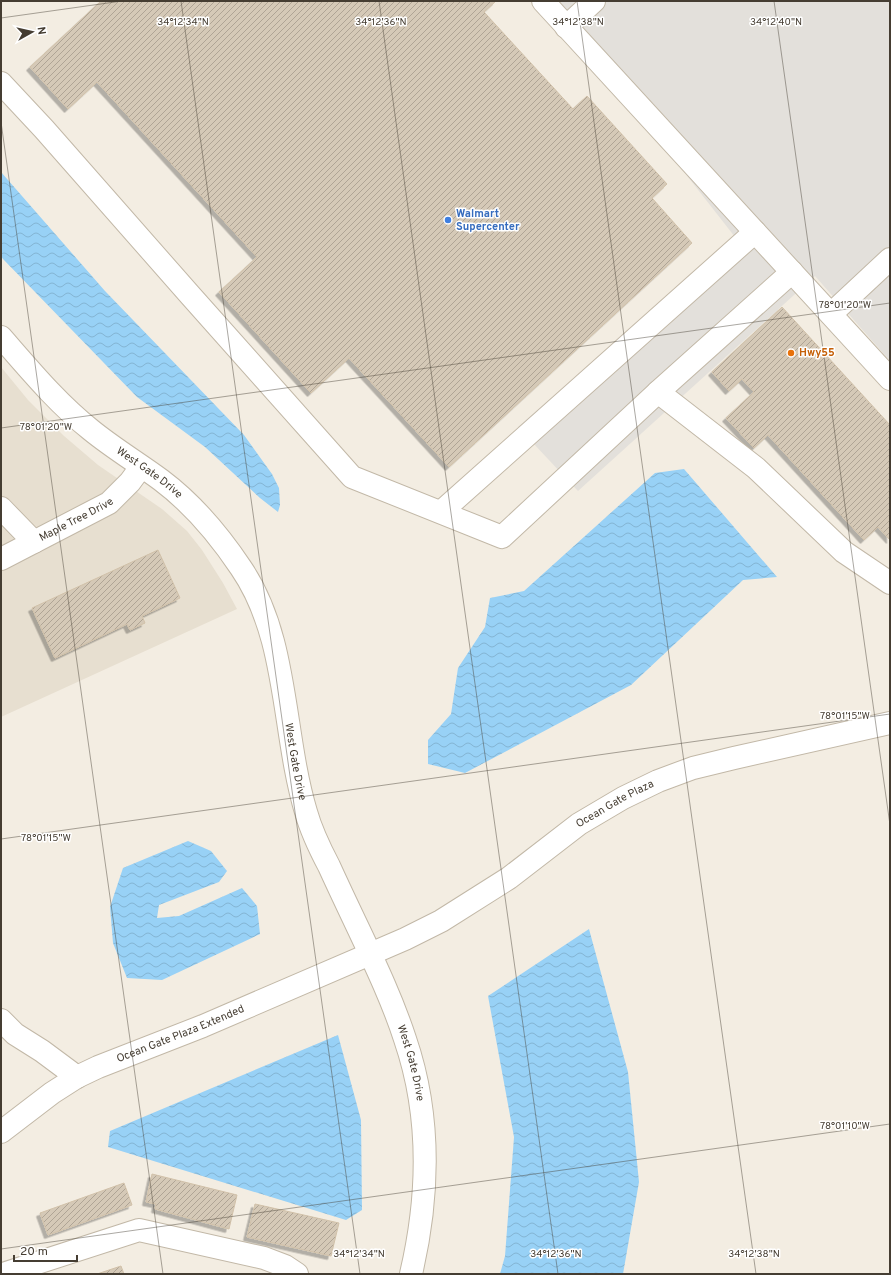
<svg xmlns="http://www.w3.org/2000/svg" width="891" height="1275" font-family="Overpass,sans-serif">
<defs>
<pattern id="water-waves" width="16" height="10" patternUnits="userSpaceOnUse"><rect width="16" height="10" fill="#98d1f6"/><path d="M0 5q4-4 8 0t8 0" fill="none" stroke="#84b4d3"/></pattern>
<pattern id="building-hatch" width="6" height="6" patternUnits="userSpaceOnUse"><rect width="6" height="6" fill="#d5c9b7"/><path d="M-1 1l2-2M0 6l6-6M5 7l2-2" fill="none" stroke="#afa495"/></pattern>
<filter id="shadow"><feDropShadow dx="-3.5" dy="3.5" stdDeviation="0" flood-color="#0004"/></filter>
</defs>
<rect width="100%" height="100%" fill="#f3ede2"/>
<!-- residential -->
<path fill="#e7dfd0" d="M1 367 28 400 64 436 98 465 162 509 187 531 202 550 223 583 237 609 1 717Z"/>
<!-- parking -->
<path fill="#e3e0db" d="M550 1H890V361L815 276 578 491 518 427 735 237Z"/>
<!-- water -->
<path fill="url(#water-waves)" d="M1 172 105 291 244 435 272 474 279 488 280 505 278 512 260 498 205 447 137 397 3 259 1 256Z
M684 469 777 577 743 580 631 685 465 773 428 764V740L451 714 458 668 485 627 490 598 524 591 655 473Z
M188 841 211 851 227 871 219 882 159 905 157 918 179 916 242 888 257 906 260 934 162 980 127 978 113 943 110 907 123 868Z
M589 929 628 1072 639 1182 623 1274H500L505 1256 514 1137 488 996Z
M338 1035 361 1120 362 1210 346 1220 108 1147 110 1131Z"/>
<!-- building -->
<path fill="url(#building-hatch)" stroke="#d1c1a9" filter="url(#shadow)" d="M101 1H496L484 12 573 109 587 96 667 184 652 198 692 243 449 467 349 358 311 393 219 292 257 257 97 82 68 109 30 67Z
M782 307 890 425V540L878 527 864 540 768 435 754 448 726 418 754 392 742 379 729 391 712 372Z
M158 550 180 598 142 616 145 623 130 630 127 624 55 658 32 608Z
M152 1174 237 1195 229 1229 155 1209 156 1204 146 1202Z
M124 1183 132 1205 48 1235 40 1213Z
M255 1204 339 1223 331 1256 247 1237Z
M121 1266 124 1274H97Z"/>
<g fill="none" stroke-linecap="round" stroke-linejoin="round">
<!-- minor casing -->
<g stroke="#c2b8a7" stroke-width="24">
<g id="minor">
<path d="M543 1 890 379"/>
<path d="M566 27 594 1"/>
<path d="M1 83 44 129 190 295 352 477 502 537 658 392"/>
<path d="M792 272 658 392 756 468 844 552 890 583"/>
<path d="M831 314 890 259"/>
<path id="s1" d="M1 337C29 369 57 403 91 430 113 448 138 463 161 480 193 504 219 535 241 568 289 638 282 732 306 812 311 830 320 849 329 866 339 888 349 909 359 930 376 966 393 1002 405 1039 431 1115 429 1197 411 1274"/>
<path d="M1 508 34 542"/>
<path d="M441 512 755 232"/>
<path id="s2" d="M1 559 109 503 130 482 141 467"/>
<path d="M1 1020 15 1034 42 1051 77 1077"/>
<path id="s3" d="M1 1132 52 1093 77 1077 98 1067 203 1026 405 939 441 921 509 878 579 824 623 798 658 781 693 768 734 758 890 723"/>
<path d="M3 1274 139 1230 264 1258 285 1266 297 1274"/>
</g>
</g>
<!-- minor -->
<use href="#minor" stroke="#fff" stroke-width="22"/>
</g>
<!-- ticks -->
<path fill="none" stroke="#453d32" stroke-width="1" stroke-opacity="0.45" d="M181 1 360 1274M379 1 558 1274M577 1 756 1274M774 1 890 825M1 18 122 1M1 122 163 1274M1 428 890 303M1 839 890 714M1 1249 890 1124"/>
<!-- markers -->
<circle fill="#3f7fe0" stroke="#fff" stroke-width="1.5" cx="448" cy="220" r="4"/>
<circle fill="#e8710a" stroke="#fff" stroke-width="1.5" cx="791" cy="353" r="4"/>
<g text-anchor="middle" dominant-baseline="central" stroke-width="3" stroke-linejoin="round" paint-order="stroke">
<!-- shop labels -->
<g font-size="11" font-weight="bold" fill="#366cbe" stroke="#fff" text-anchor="start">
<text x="456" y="214">Walmart<tspan x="456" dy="13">Supercenter</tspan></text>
</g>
<!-- food labels -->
<g font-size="11" font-weight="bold" fill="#c56008" stroke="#fff" text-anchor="start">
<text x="799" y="353">Hwy55</text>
</g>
<!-- street labels -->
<g font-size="11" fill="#453d32" stroke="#fff">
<text stroke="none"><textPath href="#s1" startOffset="202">West Gate Drive</textPath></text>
<text stroke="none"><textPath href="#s2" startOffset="85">Maple Tree Drive</textPath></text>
<text stroke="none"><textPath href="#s1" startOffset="538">West Gate Drive</textPath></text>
<text stroke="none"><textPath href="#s3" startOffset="700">Ocean Gate Plaza</textPath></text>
<text stroke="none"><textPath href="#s3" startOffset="206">Ocean Gate Plaza Extended</textPath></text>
<text stroke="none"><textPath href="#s1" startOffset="862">West Gate Drive</textPath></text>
</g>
</g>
<g font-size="10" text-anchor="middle" fill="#453d32" stroke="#fff" stroke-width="3" stroke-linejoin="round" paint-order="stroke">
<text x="183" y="25">34°12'34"N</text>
<text x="381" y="25">34°12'36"N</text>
<text x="578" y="25">34°12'38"N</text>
<text x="776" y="25">34°12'40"N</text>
<text x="845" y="308">78°01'20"W</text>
<text x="46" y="430">78°01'20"W</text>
<text x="845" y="719">78°01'15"W</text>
<text x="46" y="841">78°01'15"W</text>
<text x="845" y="1129">78°01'10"W</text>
<text x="359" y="1257">34°12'34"N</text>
<text x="556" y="1257">34°12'36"N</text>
<text x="754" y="1257">34°12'38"N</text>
</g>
<!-- border -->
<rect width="891" height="1275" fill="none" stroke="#453d32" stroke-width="4"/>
<!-- north arrow -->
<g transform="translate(32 32) rotate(82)" stroke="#ffffff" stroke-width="3" paint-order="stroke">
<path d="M0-3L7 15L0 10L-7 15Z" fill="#453d32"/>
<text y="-6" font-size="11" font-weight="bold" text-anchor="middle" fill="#453d32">N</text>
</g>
<!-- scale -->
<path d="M14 1255v6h63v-6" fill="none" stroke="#453d32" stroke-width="2"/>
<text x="20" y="1255" font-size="12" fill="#453d32" stroke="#ffffff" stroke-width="3" paint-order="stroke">20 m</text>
</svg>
